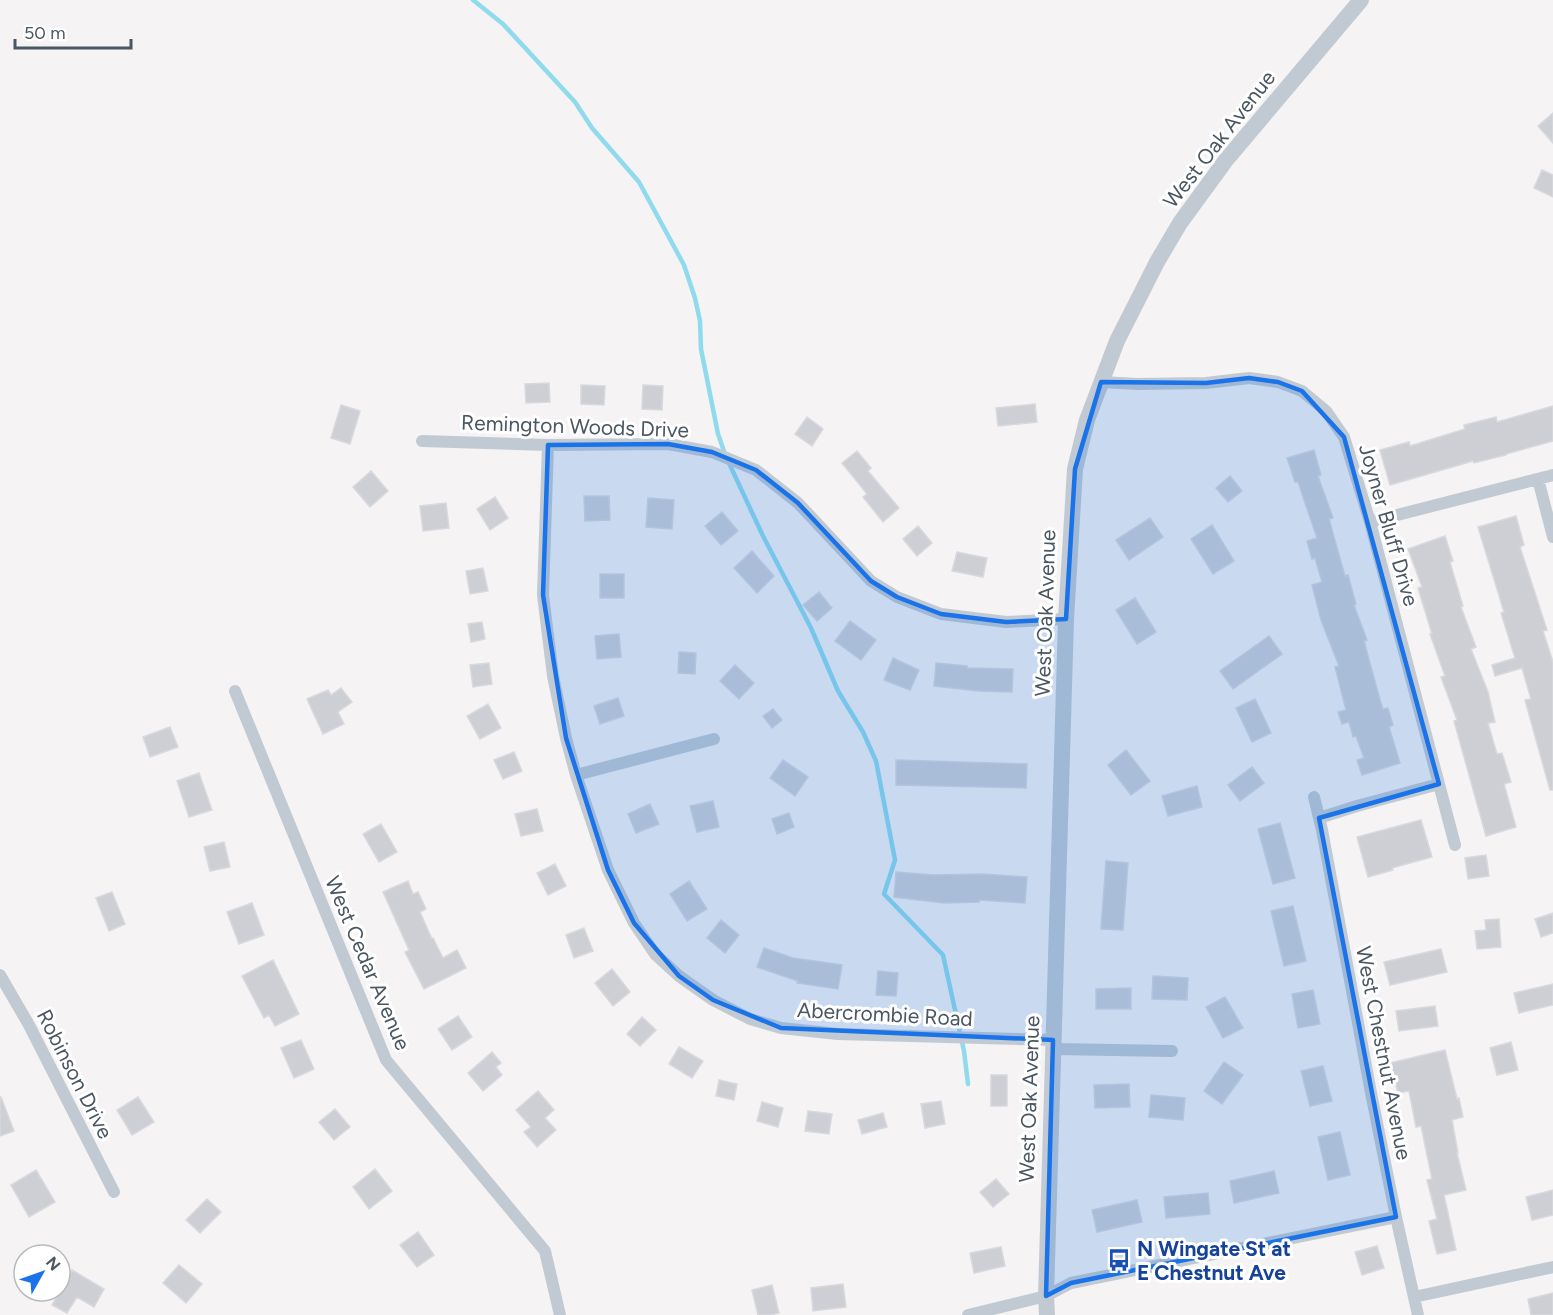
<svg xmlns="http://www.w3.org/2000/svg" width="1553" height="1315" font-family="Figtree,sans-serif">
<rect width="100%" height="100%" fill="#f5f3f3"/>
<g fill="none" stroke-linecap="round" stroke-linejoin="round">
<!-- stream -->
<path stroke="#90daee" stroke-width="4.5" d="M473 0 503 24 575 102 592 128 639 182 684 265 695 298 700 321 701 349 718 434 725 454
M728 461 763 536 811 628 838 691 863 732 876 761 895 860 884 894 943 955 964 1051 968 1084"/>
</g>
<!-- building -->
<path fill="#cdcfd5" stroke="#d7d9de" stroke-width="1.5" d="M1553 113V143L1538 126Z
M1542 170 1553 175V197L1534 188Z
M549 383 550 402 526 403 525 384Z
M581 385 605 386 604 405 581 404Z
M643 385 663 386 662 410 642 409Z
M1035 404 1037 422 998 426 996 408Z
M341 405 360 411 350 444 331 438Z
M1553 406V441L1506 454V455L1474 463 1473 461 1390 485 1380 450 1409 442 1410 446 1465 429 1464 425 1496 417 1497 422Z
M807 417 823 429 812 446 795 434Z
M1314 450 1321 475 1318 476 1333 518 1329 519 1345 576 1348 575 1356 604 1354 605 1367 640 1364 641 1380 700 1383 709 1388 708 1393 725 1389 727 1400 763 1362 775 1357 760 1364 758 1356 736 1353 737 1349 722 1342 724 1338 712 1346 710 1335 667 1339 666 1321 620 1312 585 1322 582 1315 558 1312 559 1307 541 1317 538 1298 482H1295L1287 458Z
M857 451 871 468 868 471 899 508 883 522 863 497 867 494 842 463Z
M371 471 388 491 370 507 353 487Z
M1230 476 1242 491 1228 502 1216 488Z
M584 496H609L610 520 585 521Z
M495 497 508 518 490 530 477 509Z
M648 498 674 500 672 529 646 527Z
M446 503 449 528 423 531 420 506Z
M722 512 738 531 721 545 705 526Z
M1516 516 1524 545 1520 547 1547 630 1543 631 1553 662V790H1550L1525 700 1531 699 1522 668 1495 676 1492 665 1515 658 1501 613 1504 612 1478 527Z
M1150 518 1163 537 1129 560 1116 540Z
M1212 525 1234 561 1213 574 1191 539Z
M918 526 932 543 917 556 903 539Z
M1445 536 1453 561 1450 562 1463 606 1461 607 1476 647 1471 649 1488 692 1495 722 1488 723 1497 754 1502 753 1511 782 1504 784 1516 827 1486 836 1454 721 1457 720 1441 677 1445 676 1430 634H1432L1418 588 1422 587 1408 549Z
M752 551 774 576 757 593 734 568Z
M957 552 987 558 983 577 952 571Z
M483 568 488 591 470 594 466 571Z
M600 574H624V598H600Z
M819 592 832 608 817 621 803 605Z
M1135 598 1156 632 1137 644 1116 610Z
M850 621 876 640 861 660 835 641Z
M482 622 485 639 471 642 468 624Z
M619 634 621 657 597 659 595 636Z
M1269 636 1282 654 1233 689 1220 671Z
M679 652 696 653 695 674 678 673Z
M893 658 919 670 910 690 884 680Z
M489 663 492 684 473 687 470 665Z
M936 663 967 666V668L1013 669 1012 692 979 691 934 686Z
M735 665 754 683 739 699 720 681Z
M341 688 352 702 338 712 344 724 323 734 307 699 328 690 331 695Z
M618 698 624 716 600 724 594 706Z
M1255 699 1271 733 1252 742 1236 708Z
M488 704 501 728 480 739 467 716Z
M773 709 782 720 772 728 763 716Z
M170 727 178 747 150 757 143 737Z
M1126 750 1150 781 1131 795 1108 765Z
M514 752 522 771 503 779 494 760Z
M783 760 808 777 795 796 770 778Z
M896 760 1027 764 1026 788 896 785Z
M1252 767 1264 783 1240 801 1228 785Z
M199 773 212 810 189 817 177 781Z
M1197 786 1202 807 1168 816 1162 796Z
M713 801 719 827 697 832 690 806Z
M650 804 659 824 636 833 628 814Z
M537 809 543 831 521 836 515 814Z
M789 813 794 827 777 834 772 819Z
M1421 820 1432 857 1392 868 1393 870 1368 877 1357 837Z
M1280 823 1295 878 1273 884 1258 829Z
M381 824 397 852 379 862 363 834Z
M224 842 230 867 210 871 204 847Z
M1486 855 1489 876 1468 879 1465 858Z
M1106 861 1128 863 1123 930 1101 929Z
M555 864 566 886 548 895 537 873Z
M896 872 933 875 983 874 1027 877 1025 903 979 900V902L944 903 894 897Z
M408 881 413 894 418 892 426 909 420 912 432 939 433 938 443 958 457 950 466 968 424 989 405 952 409 950 383 892Z
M689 881 707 909 687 921 670 894Z
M112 892 125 924 109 931 96 898Z
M252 903 264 935 239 944 227 912Z
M1293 906 1306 961 1284 966 1271 911Z
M1553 913V933L1541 937 1535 919Z
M1499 919 1501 947 1477 949 1475 931 1486 930 1485 920Z
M721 920 739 935 725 953 707 938Z
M584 928 593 951 574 958 566 935Z
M764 948 793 958 842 965 838 989 797 983 798 981 757 967Z
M1441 949 1447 972 1390 985 1384 962Z
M273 960 299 1014 275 1026 269 1015 264 1018 242 976Z
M612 969 630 992 613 1006 595 983Z
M878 971 898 973 896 996 876 995Z
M1153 976 1188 978 1187 1000 1152 999Z
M1553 984V1005L1519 1013 1514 993Z
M1131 988V1009H1096V989Z
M1313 990 1320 1024 1298 1028 1292 994Z
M1225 997 1243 1028 1223 1038 1206 1007Z
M1435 1006 1438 1026 1399 1031 1396 1011Z
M458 1016 472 1037 452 1050 438 1029Z
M642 1017 656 1030 640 1046 627 1034Z
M301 1040 314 1069 294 1078 281 1048Z
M1511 1042 1518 1070 1497 1075 1490 1048Z
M679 1047 703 1061 692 1078 669 1064Z
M1445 1050 1457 1099 1459 1098 1463 1117 1452 1120 1458 1153H1457L1466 1190 1444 1195 1456 1250 1437 1254 1429 1221 1437 1219 1427 1180 1432 1179 1421 1126 1416 1127 1409 1091 1398 1093 1390 1063Z
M492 1052 501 1063 496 1067 502 1075 483 1091 468 1073Z
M1224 1062 1243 1075 1222 1104 1204 1091Z
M1323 1066 1332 1101 1310 1106 1301 1071Z
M991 1075H1007V1106H991Z
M719 1080 737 1084 734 1100 716 1096Z
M1129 1084 1130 1107 1095 1108 1094 1085Z
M538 1091 554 1110 545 1118 556 1130 537 1147 524 1132 531 1127 516 1110Z
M1151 1095 1185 1098 1183 1120 1149 1117Z
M0 1097H1L14 1131 0 1136Z
M138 1097 154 1122 132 1135 117 1110Z
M941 1101 945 1124 925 1128 921 1104Z
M762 1102 783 1108 778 1127 757 1121Z
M335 1109 350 1127 334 1140 319 1122Z
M808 1111 832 1114 829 1134 805 1131Z
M883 1113 887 1127 862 1134 858 1120Z
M1340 1132 1350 1175 1328 1180 1318 1137Z
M375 1169 392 1191 369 1209 353 1187Z
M36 1170 55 1202 29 1217 11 1185Z
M1274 1171 1279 1193 1234 1203 1230 1181Z
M996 1179 1009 1194 993 1207 980 1192Z
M1553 1190V1215L1532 1220 1526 1197Z
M1208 1193 1210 1214 1166 1218 1164 1197Z
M207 1199 221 1212 200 1233 186 1220Z
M1137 1200 1142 1222 1097 1232 1092 1210Z
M418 1232 434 1255 417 1267 400 1245Z
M1377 1246 1384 1268 1362 1275 1355 1252Z
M1001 1247 1005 1266 974 1273 970 1253Z
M179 1265 202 1284 186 1303 163 1283Z
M72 1270 104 1289 94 1307 77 1297 67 1313 52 1305Z
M843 1284 846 1307 813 1311 811 1288Z
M772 1285 779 1313 771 1315H758L752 1290Z
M1553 1293V1315H1531L1528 1299Z"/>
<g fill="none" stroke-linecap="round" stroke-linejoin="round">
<!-- minor -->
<path stroke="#c1cad2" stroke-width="12" d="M1101 382 1138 384 1206 383 1249 378 1278 382 1302 391 1326 411 1344 437 1370 522 1455 845
M422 441 548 445 668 444 712 452 756 470 798 503 871 581 897 597 941 614 1006 622 1066 619
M548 445 543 595 553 676 566 738 576 775 608 870 634 923 655 954 679 976 713 1000 750 1019 781 1028 838 1034 1053 1040
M1538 479 1553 537
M1370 522 1553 475
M235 691 386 1060 545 1251 560 1315
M576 775 714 739
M1314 797 1322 830 1372 1098 1396 1217 1418 1315
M1319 818 1357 806 1439 784
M0 975 29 1025 114 1192
M1053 1049 1172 1051
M1414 1297 1553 1267
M968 1315 1046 1296 1071 1283 1396 1217"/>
<!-- tertiary -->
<path stroke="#c1cad2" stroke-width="16" d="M1047 1315 1046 1296 1066 619 1075 469 1087 420 1117 341 1157 262 1180 223 1226 160 1361 0"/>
</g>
<!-- marked area -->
<path fill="#1a73e8" fill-opacity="0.2" stroke="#1a73e8" stroke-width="4.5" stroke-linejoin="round" d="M1249 378 1278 382 1302 391 1344 437 1439 784 1319 818 1396 1217 1071 1283 1046 1296 1053 1040 781 1028 713 1000 679 976 634 923 608 870 566 738 543 595 548 445 668 444 712 452 756 470 798 503 871 581 897 597 941 614 1006 622 1066 619 1075 469 1101 382 1206 383Z"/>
<!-- icons -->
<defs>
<g id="bus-bare" transform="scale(1.8)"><path d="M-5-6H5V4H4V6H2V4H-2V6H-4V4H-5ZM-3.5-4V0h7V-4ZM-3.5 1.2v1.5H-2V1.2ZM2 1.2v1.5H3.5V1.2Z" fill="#1a4fb4" stroke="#fff" stroke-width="2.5" paint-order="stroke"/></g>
</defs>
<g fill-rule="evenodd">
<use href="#bus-bare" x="1119" y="1260"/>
</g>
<g text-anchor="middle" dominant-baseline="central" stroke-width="6" stroke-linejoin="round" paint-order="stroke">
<!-- street labels -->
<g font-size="21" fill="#4a5661" stroke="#fff">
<text transform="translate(1219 139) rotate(-52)">West Oak Avenue</text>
<text transform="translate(575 426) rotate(2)">Remington Woods Drive</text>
<text transform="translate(1389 525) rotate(74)">Joyner Bluff Drive</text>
<text transform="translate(1045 613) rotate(-88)">West Oak Avenue</text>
<text transform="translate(368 963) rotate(67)">West Cedar Avenue</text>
<text transform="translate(885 1014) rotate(3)">Abercrombie Road</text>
<text transform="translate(1384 1053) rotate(79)">West Chestnut Avenue</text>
<text transform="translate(75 1074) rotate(63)">Robinson Drive</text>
<text transform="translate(1029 1099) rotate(-88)">West Oak Avenue</text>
</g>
<!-- transit labels -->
<g font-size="21" font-weight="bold" fill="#164399" stroke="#fff" text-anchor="start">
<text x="1137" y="1248">N Wingate St at<tspan x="1137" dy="24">E Chestnut Ave</tspan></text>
</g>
</g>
<!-- north arrow -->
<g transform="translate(42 1273) rotate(50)"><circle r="28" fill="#ffffff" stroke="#b7bbc0" stroke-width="1.5"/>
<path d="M0-4.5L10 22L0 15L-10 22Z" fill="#1a73e8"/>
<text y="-9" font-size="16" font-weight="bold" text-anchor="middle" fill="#4a5661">N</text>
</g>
<!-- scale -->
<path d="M15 39v9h116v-9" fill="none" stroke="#4a5661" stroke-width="3"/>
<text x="24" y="39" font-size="18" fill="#4a5661" stroke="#ffffff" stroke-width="4.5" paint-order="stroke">50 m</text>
</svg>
